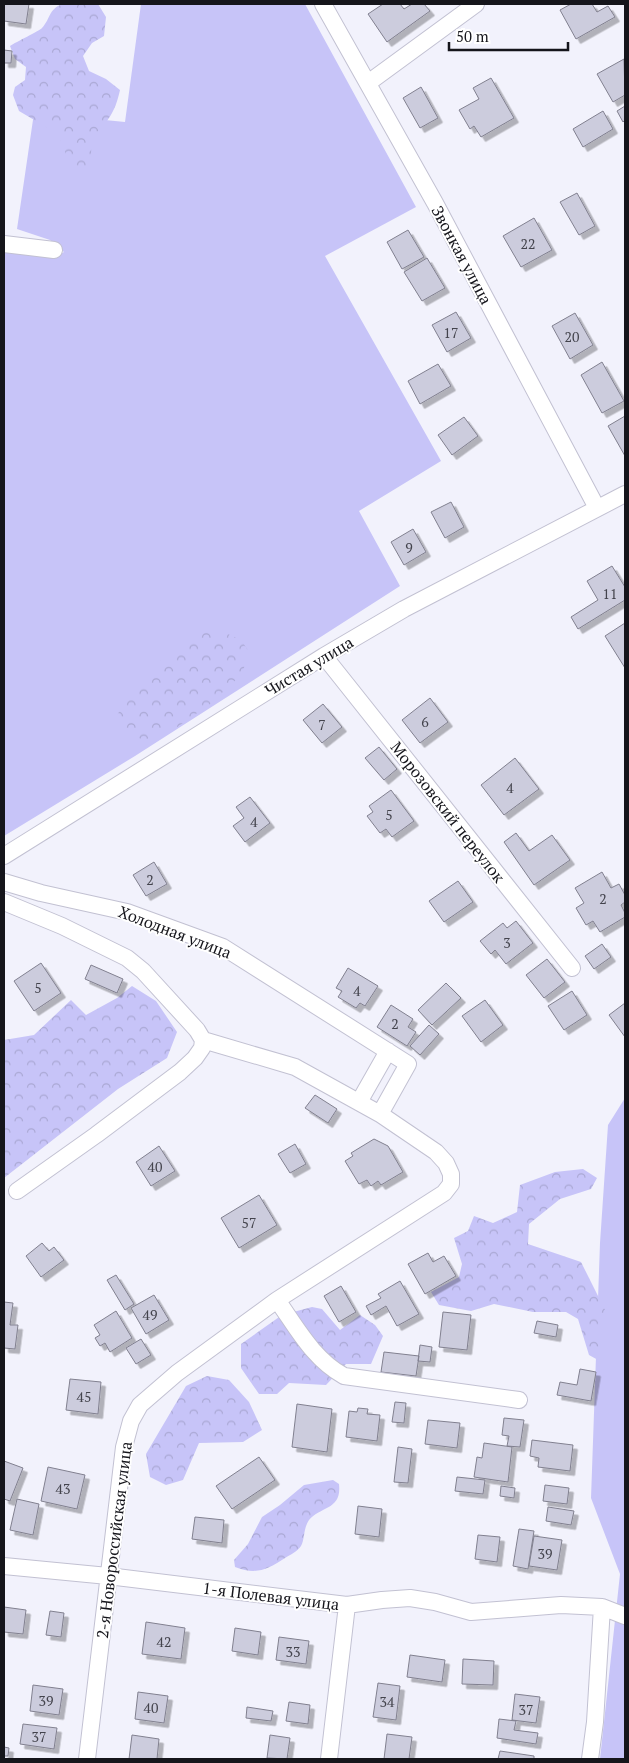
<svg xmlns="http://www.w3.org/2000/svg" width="629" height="1763" font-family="'PT Serif',serif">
<defs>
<pattern id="forest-crowns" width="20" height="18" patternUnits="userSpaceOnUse" patternTransform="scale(1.25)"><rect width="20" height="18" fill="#c7c4f8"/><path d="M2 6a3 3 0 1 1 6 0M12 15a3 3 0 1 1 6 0" fill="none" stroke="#aaa8d4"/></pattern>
<filter id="shadow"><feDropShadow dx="4.5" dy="4.5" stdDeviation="0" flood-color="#0004"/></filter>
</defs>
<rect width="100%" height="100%" fill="#f2f2fc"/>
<!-- grass -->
<path fill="#c7c4f8" d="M141 4H305L416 207 325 256 441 461 359 511 400 586 135 756 4 836V250L57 256 64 252 50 240 17 229 34 113 125 122Z
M625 1098V1759H600L620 1574 591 1498 600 1243 608 1125Z"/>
<!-- forest -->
<path fill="url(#forest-crowns)" d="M62 4H98L106 17 104 36 92 43 83 56 89 71 106 79 120 90C115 112 109 121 92 137L90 171 76 168 66 154 58 134 19 111 13 95 15 87 25 80 26 67 15 59 10 46C16 42 39 31 42 28 51 18 48 10 62 4Z
M219 630 241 640 250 653 241 675 210 704 173 730 144 740 123 732 117 715 137 685 166 655 197 634Z
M132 986 156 1001 177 1032 167 1058 118 1089 4 1178V1040L34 1035 71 1000 86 1015 117 998Z
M583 1169 597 1178 591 1189 560 1199 529 1224 528 1244 581 1262 605 1310 598 1360 589 1355 578 1319 566 1312H533L494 1304 471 1311 439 1305 431 1292 459 1277 462 1264 454 1238 468 1231 474 1216 493 1223 517 1212 520 1185 555 1172Z
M312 1307 322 1309 340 1330 360 1315 375 1325 383 1336 371 1364H346L326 1385 289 1383 277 1394H259L241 1368V1344L282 1315Z
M207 1376 229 1380 249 1402 262 1430 243 1442 199 1443 183 1480 166 1485 150 1477 146 1454 186 1386Z
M333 1480 339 1484C342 1510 321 1506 309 1520 303 1529 305 1539 301 1546 298 1551 290 1555 285 1558 267 1570 256 1575 235 1567L234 1560 248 1544 262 1517 280 1505 304 1485Z"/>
<!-- building -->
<path fill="#ccd" stroke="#81808f" filter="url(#shadow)" d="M4 4H29L26 24 4 21Z
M383 4H400L404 9 412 4H424L430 11 387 42 368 14Z
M571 4H592L597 12 608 6 615 17 576 39 560 10Z
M4 50 12 51 11 63H4Z
M624 59 625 95 613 102 597 74Z
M491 78 514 118 481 137 474 126 470 129 459 110 479 99 473 88Z
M421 87 438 118 420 128 403 98Z
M625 106V120L623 122 617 111Z
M603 111 613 129 583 147 573 129Z
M577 193 595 226 579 235 560 202Z
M534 218 552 250 521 267 503 236Z
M408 230 424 257 402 269 387 242Z
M427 258 445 288 422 301 404 272Z
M456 312 471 338 447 352 432 325Z
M575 313 593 345 570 359 552 326Z
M602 362 624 401 602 413 581 375Z
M438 364 451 386 420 404 408 381Z
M625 416V456L608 426Z
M464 417 478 436 452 455 438 435Z
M451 502 464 527 445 538 431 512Z
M413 529 426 552 404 565 391 542Z
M612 566 625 587V600L578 629 571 617 598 600 587 581Z
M625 623V668L605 636Z
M430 698 448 722 420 743 402 720Z
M323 704 342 727 322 743 303 720Z
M379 747 397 769 384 780 365 758Z
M515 758 539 789 504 815 481 785Z
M391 790 414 821 392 837 386 829 380 833 367 816 373 812 369 806Z
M250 797 270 823 245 842 233 826 244 818 236 807Z
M516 833 529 851 552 835 570 860 534 885 504 842Z
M154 862 167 884 146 896 133 875Z
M602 872 611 888 619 884 625 895V902L621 905 625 913V917L600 932 593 921 586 925 576 908 584 903 575 888Z
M458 881 473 902 444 922 429 901Z
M516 921 533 943 506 964 495 950 491 954 480 941 503 923 507 928Z
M602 944 611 957 594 969 585 956Z
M547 959 565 982 544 998 526 975Z
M41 963 61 993 34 1011 14 981Z
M91 965 123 979 117 993 85 979Z
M348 968 378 986 365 1006 360 1003 356 1008 338 997 342 991 336 988Z
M446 983 461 998 432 1025 418 1010Z
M572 991 587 1015 564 1030 548 1006Z
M485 1000 503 1025 481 1042 462 1016Z
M625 1003V1037L609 1015Z
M391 1005 413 1019 408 1027 416 1032 407 1046 377 1027Z
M429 1025 439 1034 420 1055 410 1046Z
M315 1095 337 1109 328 1123 305 1108Z
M374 1139 388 1146 403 1172 381 1185 378 1181 371 1186 367 1180 359 1184 345 1161 353 1156 351 1153Z
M295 1144 306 1164 290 1173 278 1154Z
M159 1146 175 1171 151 1186 136 1162Z
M259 1195 277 1225 239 1248 221 1218Z
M42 1243 49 1251 54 1247 64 1260 41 1277 26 1256Z
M428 1253 433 1262 444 1256 456 1276 425 1294 408 1264Z
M116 1275 134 1304 125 1310 107 1280Z
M400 1281 419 1314 397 1326 386 1306 371 1315 366 1306 381 1298 378 1294Z
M341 1286 356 1312 339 1322 324 1296Z
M154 1295 169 1320 146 1334 131 1308Z
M4 1302 13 1303 10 1325H18L15 1349 4 1348Z
M116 1311 132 1338 110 1352 105 1343 100 1346 95 1338 100 1335 94 1325Z
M443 1312 471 1315 467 1350 439 1347Z
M537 1321 558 1325 556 1337 534 1333Z
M141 1339 151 1355 136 1364 126 1348Z
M420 1345 432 1347 430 1362 418 1361Z
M384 1352 419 1356 416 1376 381 1372Z
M580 1369 596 1372 591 1401 557 1395 560 1382 577 1385Z
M70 1379 101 1382 98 1414 66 1410Z
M395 1402 406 1403 404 1423 392 1422Z
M297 1404 332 1409 327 1452 292 1447Z
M358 1408 368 1409 367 1414 380 1415 377 1441 346 1437 349 1411 357 1412Z
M504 1418 524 1420 520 1447 507 1446 509 1436 502 1435Z
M428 1420 460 1423 457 1448 425 1444Z
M532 1440 573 1445 570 1471 538 1467 539 1458 530 1456Z
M484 1443 512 1447 508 1482 474 1477 477 1457 482 1458Z
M398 1447 412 1449 408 1483 394 1482Z
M259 1457 275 1480 232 1509 216 1486Z
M4 1461 23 1468 10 1501 4 1499Z
M48 1467 85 1475 77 1509 41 1501Z
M457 1477 485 1480 483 1494 455 1491Z
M545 1485 569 1488 567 1504 543 1501Z
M501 1486 515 1488 514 1498 500 1496Z
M17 1499 39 1504 33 1535 10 1530Z
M358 1506 382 1509 379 1537 355 1534Z
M548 1507 574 1511 571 1525 546 1521Z
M195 1517 224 1520 222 1543 192 1539Z
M519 1529 534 1531 528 1569 513 1566Z
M478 1535 500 1537 497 1562 475 1559Z
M534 1536 562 1540 557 1570 529 1566Z
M4 1607 26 1610 23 1634 4 1632Z
M50 1611 64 1613 61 1637 46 1635Z
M146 1622 185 1628 181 1659 142 1654Z
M235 1628 261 1632 258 1655 232 1651Z
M279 1637 309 1641 306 1664 276 1660Z
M410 1655 445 1660 442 1682 407 1677Z
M463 1659 494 1661 493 1685 462 1684Z
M378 1683 400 1686 396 1720 373 1717Z
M33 1685 63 1689 59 1715 30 1711Z
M138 1692 168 1696 164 1723 135 1719Z
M515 1694 540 1697 536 1723 512 1720Z
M289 1702 310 1705 308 1724 286 1721Z
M247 1707 273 1711 271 1721 246 1718Z
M499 1719 516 1721 514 1730 538 1733 536 1744 497 1738Z
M23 1724 57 1728 54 1749 20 1744Z
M387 1734 412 1737 409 1759H384Z
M132 1735 159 1739 157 1759H129Z
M270 1735 290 1738 287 1759 267 1758Z
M4 1747 9 1748 8 1756H4Z
M500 1751 534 1756V1759H498Z"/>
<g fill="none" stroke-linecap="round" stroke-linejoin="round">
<!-- minor casing -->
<g stroke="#c2c1d2" stroke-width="18">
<path id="minor" d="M323 4 435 203 597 508
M368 83 476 4
M4 244 54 250
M324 656 572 968
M4 856 324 656 404 609 625 494
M4 882 41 893 127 912 223 947 408 1064 380 1114
M4 902 62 926 127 958 143 971 197 1030 203 1040 295 1067 380 1114 436 1152 446 1163 451 1174V1184L444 1193 277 1300 177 1373 140 1405 131 1421 124 1447 87 1759
M359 1102 388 1051
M17 1191 96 1135 180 1072 195 1058 202 1048 203 1040
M277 1300C297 1328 313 1359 344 1376L519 1400
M4 1566 108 1576 347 1605 382 1600 410 1598 435 1602 471 1612 561 1605 602 1607 625 1616
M329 1759 347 1605
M590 1759 595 1722 602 1607"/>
</g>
<!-- minor -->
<use href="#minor" stroke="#fff" stroke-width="16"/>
</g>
<g text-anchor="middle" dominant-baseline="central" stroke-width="4" stroke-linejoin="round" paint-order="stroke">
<!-- number labels -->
<g font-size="14" fill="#43434c">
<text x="528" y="243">22</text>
<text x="451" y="332">17</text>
<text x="572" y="336">20</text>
<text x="409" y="547">9</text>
<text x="610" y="593">11</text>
<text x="425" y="721">6</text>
<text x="322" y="724">7</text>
<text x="510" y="787">4</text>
<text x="389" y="814">5</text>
<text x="254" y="821">4</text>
<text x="150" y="879">2</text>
<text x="603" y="898">2</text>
<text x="507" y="942">3</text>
<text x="38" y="987">5</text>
<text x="357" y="990">4</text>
<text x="395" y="1023">2</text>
<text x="155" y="1166">40</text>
<text x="249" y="1222">57</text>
<text x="150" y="1314">49</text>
<text x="84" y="1396">45</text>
<text x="63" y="1488">43</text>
<text x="545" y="1553">39</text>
<text x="164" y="1641">42</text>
<text x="293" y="1651">33</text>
<text x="46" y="1700">39</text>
<text x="387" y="1701">34</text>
<text x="151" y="1707">40</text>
<text x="526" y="1709">37</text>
<text x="39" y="1736">37</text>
</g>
<!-- street labels -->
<g font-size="16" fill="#15151b" stroke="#fff">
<text transform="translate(462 255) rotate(62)">Звонкая улица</text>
<text transform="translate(309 666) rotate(-31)">Чистая улица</text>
<text transform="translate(448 812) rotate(52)">Морозовский переулок</text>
<text transform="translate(175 932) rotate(21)">Холодная улица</text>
<text transform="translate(114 1540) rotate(-83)">2-я Новороссийская улица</text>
<text transform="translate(271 1596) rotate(7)">1-я Полевая улица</text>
</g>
</g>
<!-- border -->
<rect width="629" height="1763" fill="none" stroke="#15151b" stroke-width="10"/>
<!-- scale -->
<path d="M449 42v8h119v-8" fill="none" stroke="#15151b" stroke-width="2.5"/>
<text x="456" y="42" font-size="15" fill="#15151b" stroke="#ffffff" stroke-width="4" paint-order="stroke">50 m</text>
</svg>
